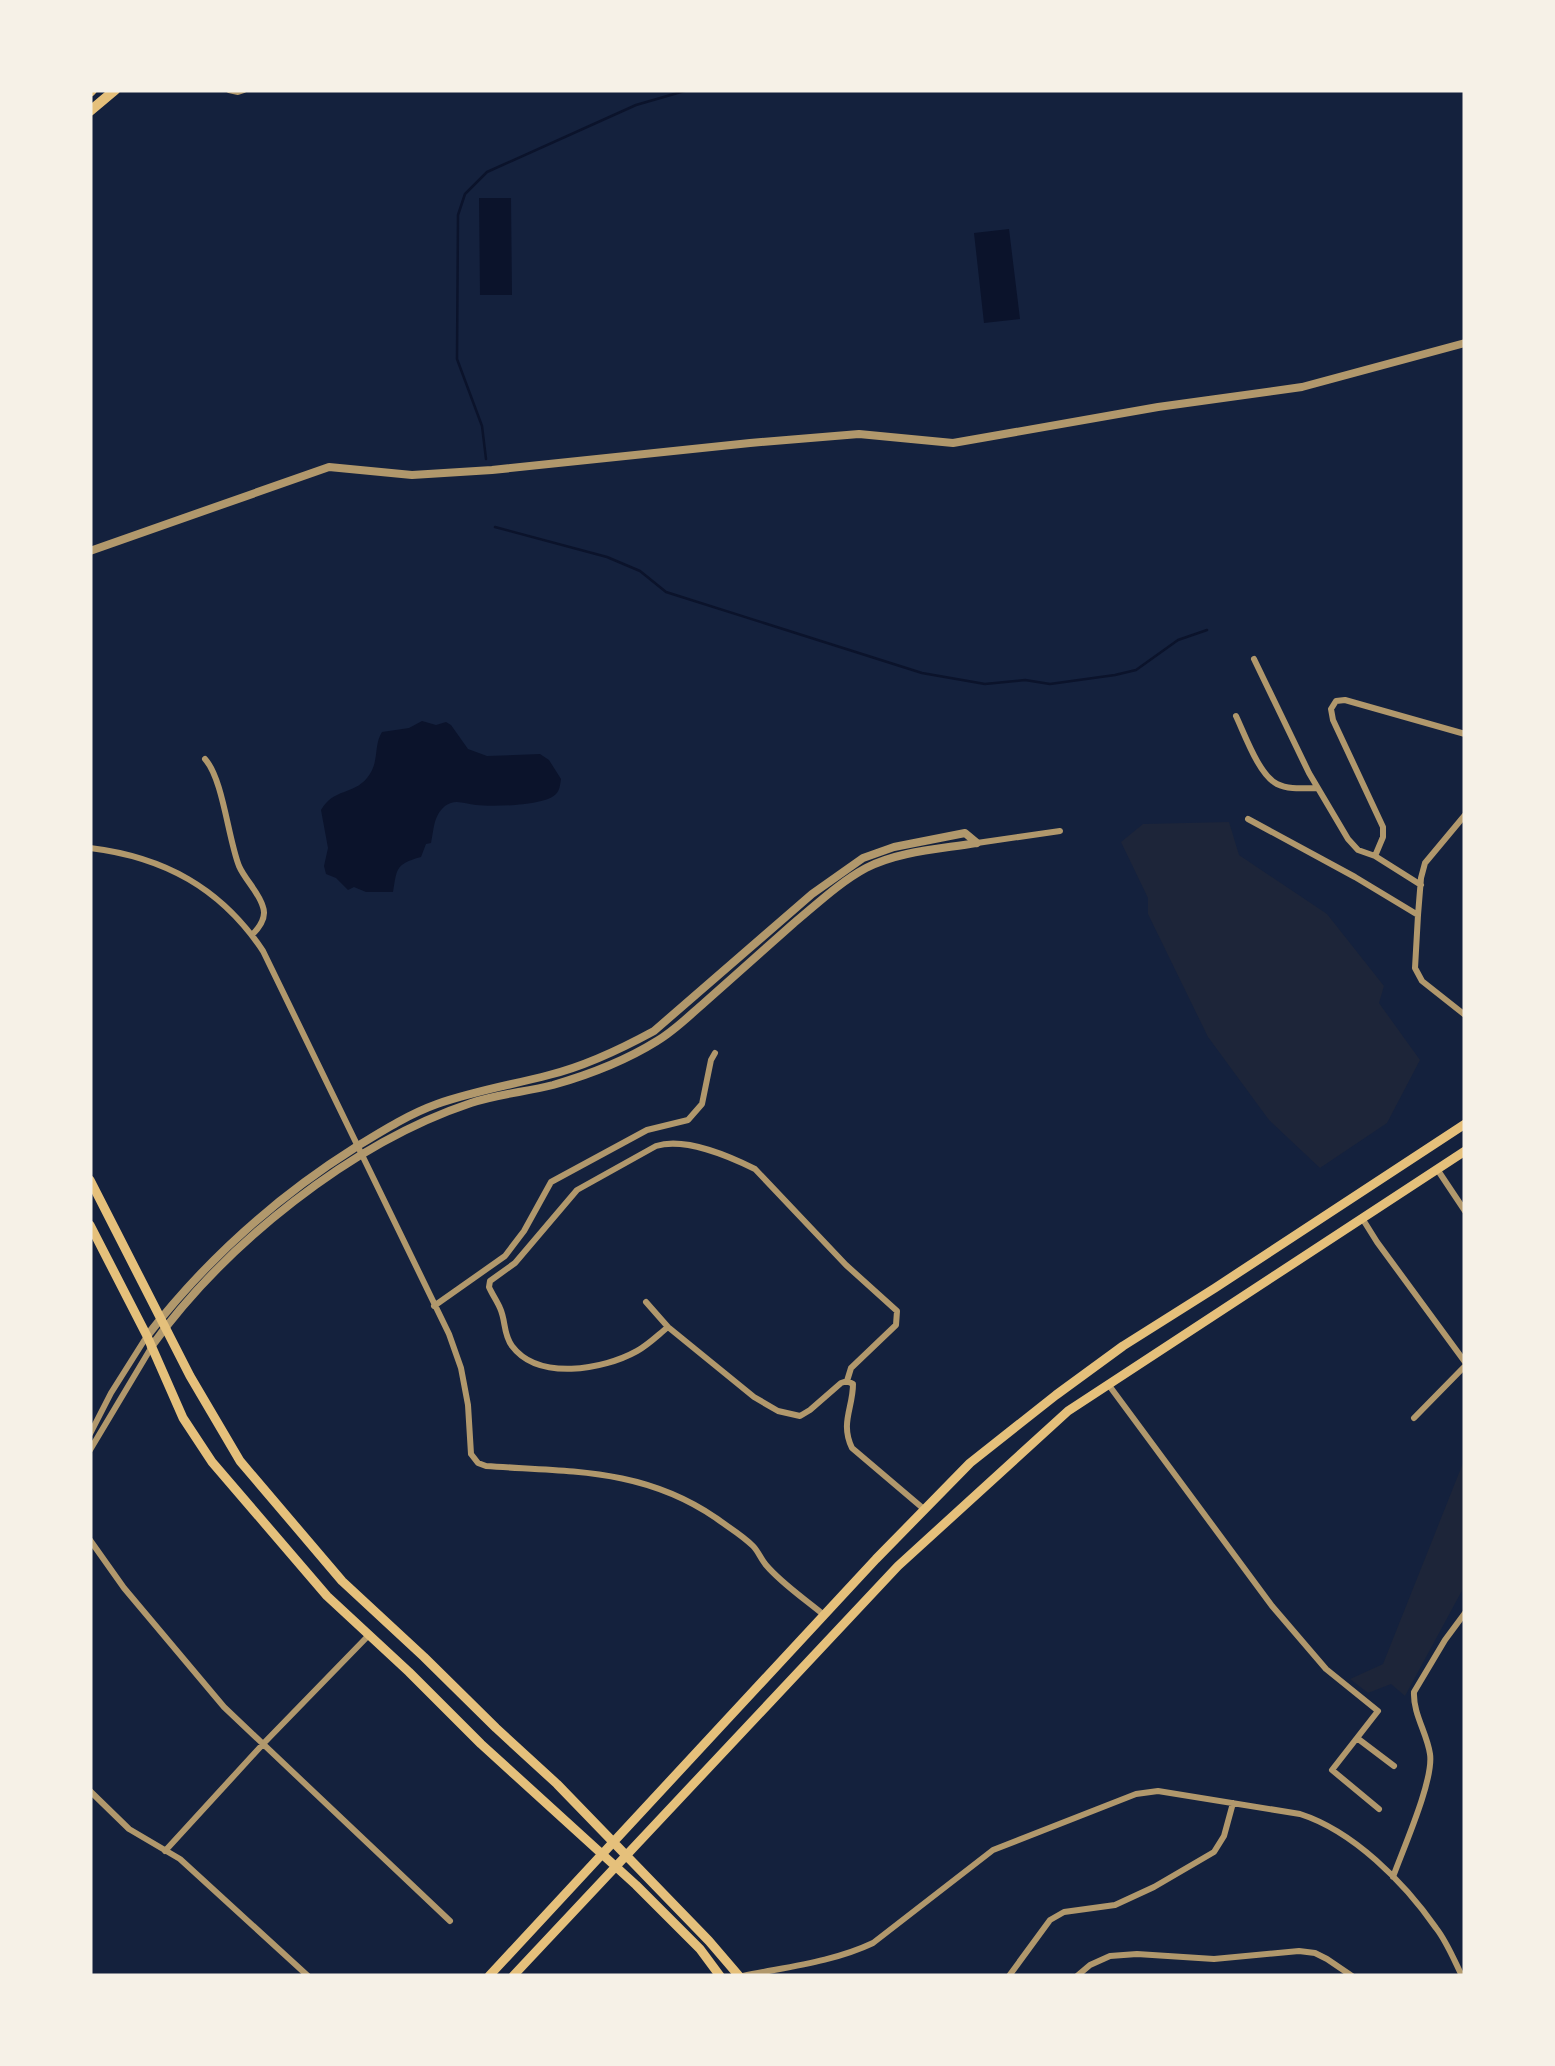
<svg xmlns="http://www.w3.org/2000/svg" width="1555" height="2066" font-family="'Work Sans',sans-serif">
<rect width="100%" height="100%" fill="#14213d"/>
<!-- green -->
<path fill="#1d2539" d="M1229 822 1239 855 1327 914 1384 986 1379 1003 1420 1060 1387 1123 1320 1168 1269 1120 1208 1037 1148 914V898L1121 842 1143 824Z
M1465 1458V1585L1405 1696 1391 1684 1368 1693 1350 1679 1383 1664Z"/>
<!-- water -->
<path fill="#0b132b" d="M479 198H511L512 295H480Z
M1009 229 1020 319 984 323 974 233Z
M422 721 436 725 446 722 451 725 468 749 487 756 540 754 549 760 561 779C560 785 560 790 556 794 545 806 492 807 476 805 465 804 455 798 445 806 433 816 434 830 431 843L426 844 421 857C394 864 397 871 393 892H366L354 887 348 890 336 878 326 874 324 866 328 848 321 810C334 788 353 795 367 778 380 763 373 746 382 732L409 728Z"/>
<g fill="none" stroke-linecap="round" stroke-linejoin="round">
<!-- stream -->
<path stroke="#0b132b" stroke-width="2.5" d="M486 459 482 426 457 359 458 215 465 194 487 172 636 105 688 90
M495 527 607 557 640 571 666 592 922 673 985 684 1025 680 1050 684 1115 675 1136 670 1178 640 1207 630"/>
<!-- minor -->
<path stroke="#b1986c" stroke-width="6" d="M229 90 238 92 244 90
M1254 659 1309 773 1348 839 1358 850 1375 856 1421 885
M1236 716C1245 735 1259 775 1277 784 1289 790 1304 788 1317 788
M205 759C223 779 228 838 239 866 245 880 259 892 263 907 267 918 259 928 252 935
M1248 819 1355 877 1418 915 1415 968 1422 981 1465 1015
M977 843 1060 831
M90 848C164 857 221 888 263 951L449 1334 461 1368 468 1405 471 1454 478 1463 486 1466C571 1472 643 1468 716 1518 728 1527 742 1535 753 1546 758 1551 761 1559 766 1565 782 1584 805 1599 824 1615
M1375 856 1383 837V827L1333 720 1331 709 1336 701 1345 700 1465 734
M1418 915 1421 878 1425 863 1465 815
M1437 1169 1465 1211
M1362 1218 1377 1242 1465 1362
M646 1302 668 1327 754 1397 778 1411 800 1416 810 1410 841 1383 847 1381 853 1384C853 1408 840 1423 852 1448L925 1510
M434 1306 505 1256 524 1231 551 1182 647 1130 688 1120 702 1104 711 1060 715 1053
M668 1327C658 1335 648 1345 637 1351 603 1370 538 1381 512 1346 503 1334 506 1321 500 1308 497 1301 492 1294 489 1287L490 1281 515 1263 577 1190 656 1146C684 1137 729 1156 755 1169L846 1265 897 1311 896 1325 851 1368 847 1381
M1108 1384 1272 1606 1326 1669 1378 1711 1332 1770 1379 1809
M1414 1418 1465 1366
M90 1434 111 1393 147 1336
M90 1450 151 1348
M90 1540 124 1588 224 1707 450 1921
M1357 1738 1394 1766
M90 1791 129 1829 180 1859 308 1976
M165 1851 263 1744 368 1636
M1393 1877C1403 1849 1434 1780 1430 1754 1427 1733 1413 1714 1414 1692L1445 1640 1465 1613
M743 1976C786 1967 833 1962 873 1943L993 1850 1136 1794 1158 1791 1300 1814C1353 1831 1404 1882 1436 1928 1447 1942 1454 1960 1462 1976
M1009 1976 1050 1920 1064 1912 1115 1905 1154 1887 1214 1852 1224 1836 1233 1803
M1077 1976 1090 1965 1110 1956 1137 1954 1214 1959 1299 1951 1315 1953 1327 1959 1352 1976"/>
<!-- tertiary -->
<path stroke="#b1986c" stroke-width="8" d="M90 551 329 467 412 475 492 470 750 443 859 434 953 443 1158 407 1302 387 1465 343
M147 1336C206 1260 275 1198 356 1147 382 1131 409 1114 437 1104 474 1091 511 1085 549 1075 586 1066 621 1049 654 1031L812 894 863 858 894 847 965 833 977 843
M151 1347C225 1244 351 1143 471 1103 498 1094 526 1092 553 1085 588 1075 625 1061 657 1041 674 1031 689 1016 704 1003 734 976 764 950 794 923 817 904 840 882 866 868 899 851 941 849 976 843"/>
<!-- secondary -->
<path stroke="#e5c07b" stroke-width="9" d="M90 1180 190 1376 240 1461 342 1581 424 1657 496 1728 557 1784 709 1941 739 1976
M90 1225 147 1336 183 1418 212 1462 327 1596 409 1672 481 1744 636 1885 700 1949 720 1976
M489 1976 876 1559 970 1463 1056 1395 1123 1346 1215 1288 1465 1124
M513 1976 898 1566 1068 1411 1465 1151"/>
<!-- motorway -->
<path stroke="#e5c07b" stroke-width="10" d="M90 92 92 90
M90 111 115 90"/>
</g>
<!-- border -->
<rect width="1555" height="2066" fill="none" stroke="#f6f1e7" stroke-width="185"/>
</svg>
